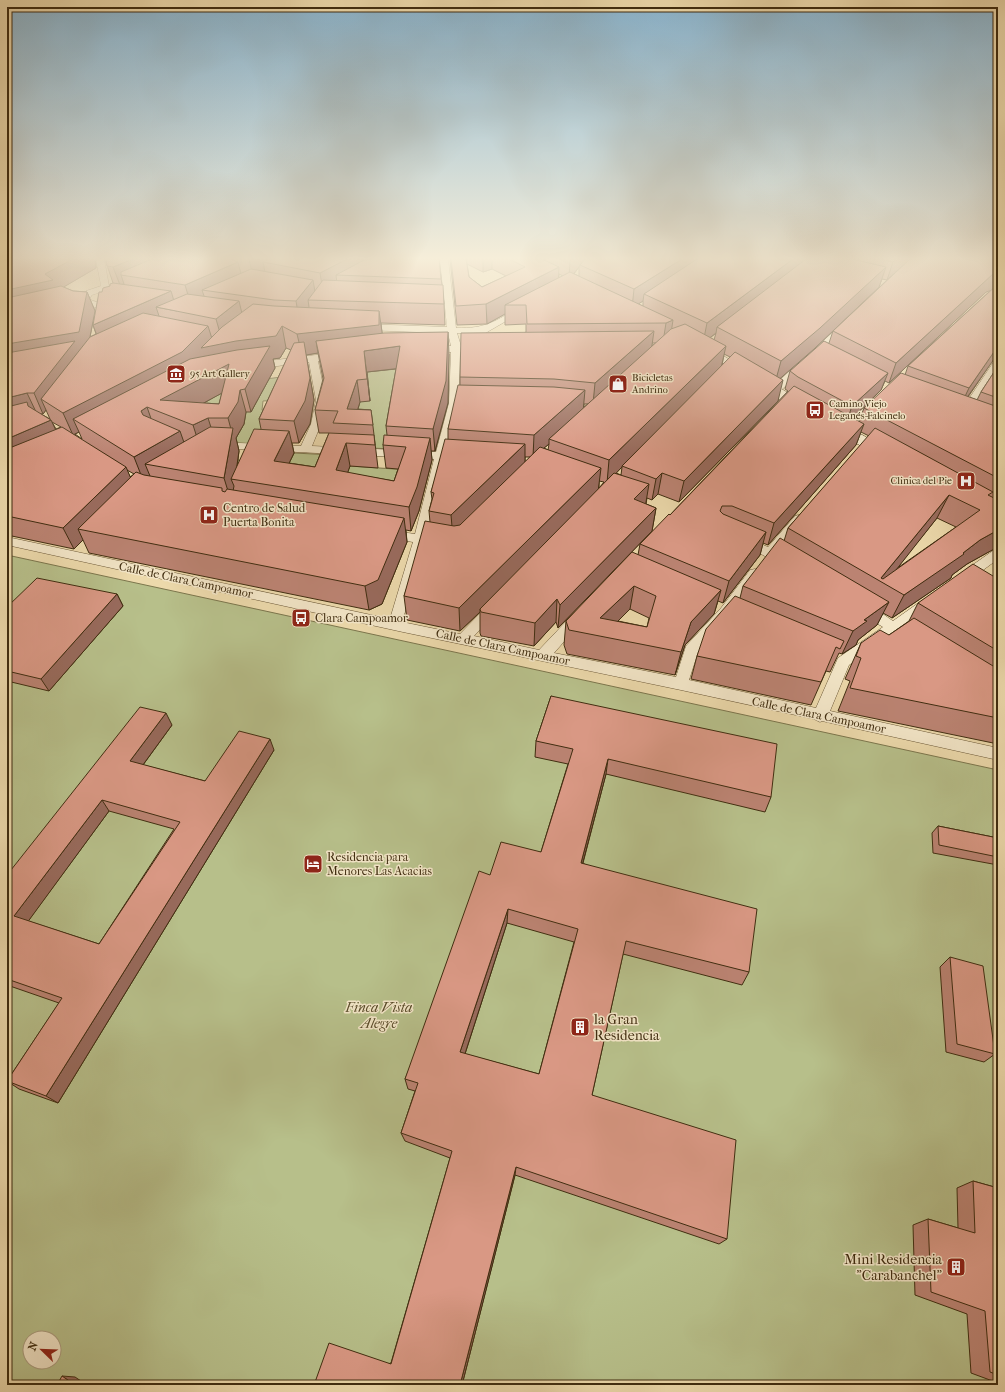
<svg xmlns="http://www.w3.org/2000/svg" width="1005" height="1392" font-family="'IM FELL French Canon',serif">
<rect width="100%" height="100%" fill="#ecd9ab"/>
<filter id="stains"><feTurbulence type="fractalNoise" baseFrequency=".005" numOctaves="4"/><feColorMatrix values="0 0 0 0 .2 0 0 0 0 .09 0 0 0 0 .02 0 0 0 .5 -.17"/></filter>
<radialGradient id="worn" r=".72"><stop offset=".6" stop-color="#630" stop-opacity="0"/><stop offset="1" stop-color="#630" stop-opacity=".3"/></radialGradient>
<!-- green -->
<path fill="#b7bf8a" stroke="#7c764d" fill-rule="evenodd" d="M394 353 395 369H409L398 449 368 448 354 402 365 401 361 367Z
M289 376 290 399 263 401 262 410 290 408 263 446 231 445 244 424 229 413 179 408C215 387 248 381 289 376Z
M294 453 333 455 347 474 350 466 409 470 399 497 201 471 220 459 273 462 285 471Z
M7 555 998 770V1385H7ZM30 1338H54V1362H30Z"/>
<g fill="none" stroke-linecap="round" stroke-linejoin="round">
<!-- street casing -->
<g stroke="#6b5837" stroke-width="1">
<path id="street" d="M96 259H104L109 286C117 286 125 286 127 295 117 308 91 313 80 300L86 291 101 286ZM105 291H116L119 294C111 301 98 305 89 299L92 295Z
M440 259H448L456 328C486 329 495 321 520 307H526L527 309 482 335H476L474 333H457L461 346H480L485 349 480 352H460L459 403 447 453 460 454 466 457 460 460H445L427 536 444 539 446 542 444 545 440 546 425 544 402 622 460 634 489 604 494 602 499 604 501 607 474 636 539 650 574 613 579 611 584 613 586 616 584 619 554 653 676 677 686 646 721 608 750 570 755 569 760 570 762 573 731 614 698 652 689 680 816 708 838 658 883 627 858 612 856 609 858 606C870 602 883 615 893 621L924 599 929 597 934 599 936 602 934 605 903 627 919 636 921 640 919 644C909 646 901 639 893 634L849 665 830 711 998 748V760L822 721 820 722 814 719 681 690 403 632 7 545V537L390 619 413 542 383 537 381 534 383 531 387 530 415 534 434 459 218 448 213 445 218 442 301 446 311 424 316 400 309 362 253 369 248 366 253 363 339 352 342 353 344 355 342 357 318 361 326 400 321 424 312 446 436 452 449 403 451 352H428L423 349 428 346H451L448 333 362 330 357 327 362 324 447 327Z
M844 324 847 325 849 327 847 329 779 392H771L770 390 771 388 841 325Z
M998 359V369L968 415 967 417H959L958 415 995 360Z
M875 400 879 401 880 403 879 405 850 433H842L841 431 842 429 871 401Z
M799 515 803 516 805 519 778 552 791 560 792 563 791 566 786 567 781 566 763 555 739 544 737 541 739 538H747L768 547 795 516Z
M998 549V559L967 582 962 583 957 582 955 579 957 576 994 550Z"/>
</g>
<!-- secondary casing -->
<g stroke="#402d10" stroke-width="1">
<path id="secondary" d="M699 344 704 345 894 453 897 456 894 459 889 461 884 459 694 351 692 348 694 345Z"/>
</g>
<!-- street -->
<use href="#street" fill="#f3e6c8" fill-rule="evenodd"/>
<!-- secondary -->
<use href="#secondary" fill="#f3e6c8" fill-rule="evenodd"/>
</g>
<!-- wall -->
<path fill="#bb8372" stroke="#402d10" fill-rule="evenodd" d="M7 259H95L96 268 63 287 73 291 87 292 95 311 90 337 96 334 93 325 102 292 110 286 113 283 105 259H439L444 304 445 325 381 323 382 333 449 354 448 403 435 451H431L432 460 419 511 411 531 406 530 407 542 382 604 369 610 89 553 83 540 74 549 7 535ZM286 348 291 350 259 419 261 429 237 468 239 451 236 438 244 424 246 412H251L275 368 273 359 280 358ZM318 353 323 379 315 410 319 433H329L315 467 289 463 294 453 292 443H299L310 424 314 400 306 355ZM396 369 386 426 387 435 383 445 386 468 398 469 394 481 347 473 350 466 378 468 371 410 358 409 360 402 370 401 367 372ZM222 393 219 404 204 403 216 396ZM46 410 50 419 41 414H43ZM52 422 61 427 56 429ZM79 432 82 439 75 434ZM127 470 134 474 130 477Z
M450 259H998V358L994 359 968 397 977 400 981 392 998 366V548L994 549 967 564 952 575 951 578 892 618 883 613 877 625 858 640 856 645 842 654 839 653 830 672 826 671 811 705 691 679 697 656 740 598 743 586 784 541 788 528 869 436 861 432 856 445 768 545 763 543 760 555 723 603 718 601 714 614 685 645 675 675 567 654 564 645 566 621 638 555 640 544 670 515 788 391 785 389 790 371 829 343 833 331 814 349 780 378 778 401 679 502 658 494 652 500 647 498 646 504 656 508 652 531 558 628 556 622 534 646 481 636 480 633V612L460 631 407 620 404 596 430 522 429 511 432 499 431 492 448 439V429L460 385V377L526 332V324L505 325V314L487 324 457 325ZM467 264 483 272 492 269 506 276 482 287 469 277ZM579 267V276L574 274ZM559 274 563 276 559 278ZM882 279 887 280 839 325 879 287ZM991 290 908 366 905 375 864 408 859 421 852 418 881 390 885 381 889 383 986 292ZM643 301V306L638 304ZM716 333 714 340 710 338ZM652 343H656L652 346ZM724 354 730 357 722 366ZM584 404H588L584 407ZM549 444 548 450 544 448ZM525 457H530L525 462ZM622 467 621 475 616 473ZM599 481 604 482 599 488ZM937 518 956 527 896 569ZM630 609 649 618 647 627 618 621Z
M998 579V744L838 711 850 681 845 679 861 643 889 635 909 621 918 603Z
M117 594 123 606 49 691 7 681V607Z
M551 696 771 797 765 812 606 774 583 863 749 972 742 985 623 954 592 1095 727 1239 719 1244 515 1175 462 1385H314L391 1363 450 1158 405 1141 401 1133 415 1091 408 1089 405 1079 490 875 541 852 568 764 535 757 536 741ZM507 923 574 942 539 1074 465 1054Z
M172 725 143 765 205 781 274 750 58 1103 19 1089 7 1081 59 1003 7 985V875ZM109 811 174 829 99 944 28 921Z
M938 826 998 838V865L933 853 932 833Z
M950 957 995 1054 984 1062 946 1052 940 967Z
M973 1181 998 1188V1383L971 1373 967 1314 915 1295 913 1225 928 1219 958 1228 957 1188Z"/>
<!-- shaded-wall -->
<path fill="#986a5c" stroke="#402d10" d="M73 259H95L96 268 57 291 7 311V290Z
M133 259H184L121 275 124 284 120 285 113 267Z
M249 259H295L263 262 265 272 253 277Z
M347 259H385L336 275 337 284 323 291 320 273Z
M483 259H492V269L483 272Z
M571 259H587L580 265 579 267 569 279 570 260Z
M682 259H706L644 294 643 301 632 308 634 289Z
M793 259H803L801 268 717 327 716 333 703 343 707 323Z
M896 259H910L887 280 893 262Z
M238 262 243 282 202 290 205 299 191 305 185 285Z
M559 267 558 286 505 305V314L487 324 486 304Z
M886 267 879 287 814 349 775 383 781 361Z
M998 272V288L986 292 889 383 896 363 994 273Z
M313 280 316 298 308 300 309 307 299 319 296 301Z
M171 291 177 311 156 307 160 319 101 346 93 325Z
M87 292 95 311 87 352 41 399 46 410 43 414 34 393 7 365V344Z
M239 301 244 322 222 340 216 319Z
M379 311 382 332 381 346 316 341 318 353 306 355 314 400 310 424 299 443 294 421 302 355 297 334Z
M673 320 670 340 663 342 666 323Z
M208 326 214 345 282 326 286 348 280 358 273 359 275 368 251 412 245 389 235 386 176 418 160 400 73 419 79 432 73 435 63 413Z
M654 331 651 352 593 404 595 383Z
M448 332 449 354 448 403 435 451 433 429Z
M400 346 402 368 367 372 370 401 364 351Z
M726 346 721 368 622 466V467L607 483 609 460Z
M998 346V358L994 359 959 409 969 388Z
M888 373 881 390 846 424 852 406Z
M357 380 360 402 353 424 347 409Z
M783 380 778 401 679 502 684 481Z
M240 390 246 412 244 424 236 438 239 451 235 479H231L234 486 231 501 224 478 232 433 228 418Z
M585 390 583 412 549 439V444L533 457 534 435Z
M27 393 37 414 7 421V398Z
M147 407 155 430 150 434 141 411Z
M208 418 215 440 200 447 193 425Z
M51 420 61 441 7 465V439Z
M864 424 856 445 768 545 774 523Z
M180 431 188 454 145 464 150 476 143 480 134 457Z
M289 431 294 453 279 484 274 461Z
M430 438 432 460 419 511 411 531 409 507Z
M346 443 350 466 340 494 336 470Z
M525 444V467L453 538 451 515Z
M126 467 135 488 78 529 83 540 74 549 63 528Z
M601 468 598 492 480 609V612L460 631 459 608Z
M662 473 658 494 652 500 656 479Z
M649 484 645 508 634 499Z
M949 495 937 518 885 584 881 578Z
M656 508 652 531 558 628 560 605Z
M404 518 407 542 382 604 369 610 365 586Z
M998 530V541L994 549 967 564 952 575 951 578 892 618 904 595 963 553 980 540Z
M766 532 760 555 723 603 729 581Z
M634 586 630 609 602 637 600 618Z
M721 590 714 614 685 645 675 675 681 652 691 622Z
M117 594 123 606 49 691 41 679Z
M557 599 556 622 534 646 535 623Z
M889 602 877 625 858 640 856 645 842 654 853 631 864 620Z
M166 713 172 725 137 773 130 761Z
M270 739 274 750 58 1103 46 1096Z
M608 759 606 774 579 877 581 863Z
M102 800 109 811 24 927 14 916Z
M508 909 507 923 462 1063 460 1052Z
M516 1167 515 1175 462 1385H460Z
M62 1376 75 1377 87 1385H75Z"/>
<!-- building -->
<path fill="#d99884" stroke="#402d10" fill-rule="evenodd" d="M7 259H73L45 274 53 280 7 290Z
M106 259H133L113 267 107 266Z
M152 259H230L238 262 185 285 121 275V272Z
M269 259H347L320 273 263 262Z
M366 259H439L441 279 336 275Z
M451 259H466L469 277 482 287 525 267 509 259H542L559 267 486 304 456 306Z
M585 259H682L634 289 580 265Z
M697 259H793L707 323 644 294Z
M806 259H852L886 267 820 328 781 361 717 327Z
M880 259H896L893 262Z
M910 259H998V272L994 273 896 363 833 331Z
M251 269 313 280 296 301 274 300 202 290Z
M570 272 673 320 666 323 527 324 526 305H505Z
M323 280 443 285 444 304 308 300Z
M113 283 171 291 93 325 99 292H102L103 288 110 286V284Z
M998 284V346L969 388 908 366Z
M61 286 73 291 87 292 79 332 7 344V298Z
M187 294 239 301 216 319 156 307Z
M253 304 274 306 379 311V325L297 334 282 326 276 336 236 341 201 348 222 327Z
M143 313 208 326 182 352 63 413 41 399 90 337Z
M685 324 726 346 609 460 549 439 671 329Z
M654 331 595 383 554 379 460 377 461 333Z
M448 332 446 381 433 429 386 426 400 346 364 351 367 379 357 380 347 409 371 410 373 425 333 423 338 411 315 410 324 378 316 341 384 333Z
M75 341 34 393H27L7 398V353Z
M824 341 888 373 852 406 798 377 790 371Z
M304 342 310 378 305 401 294 421 259 419 294 343Z
M270 346 245 389 240 390 238 402 228 418H208L193 425 147 407 141 411 143 415 180 431 134 457 73 419 190 359 237 350ZM229 364 219 404 160 400Z
M735 352 783 380 684 481 662 473 656 479 622 466Z
M998 366V398L981 392Z
M901 373 998 407V478L864 408Z
M458 385 554 387 585 390 534 435 448 429Z
M794 386 864 424 774 523 732 506H722L720 511 723 514 766 532 729 581 640 544 669 514 670 515Z
M27 402 28 406 51 420 7 439V407Z
M62 427 126 467 63 528 7 516V449Z
M210 427 233 428 224 478 145 464Z
M875 428 993 492 988 495 998 500V530L980 540 963 553 964 554 904 595 788 528ZM949 495 980 510 883 579 881 578Z
M254 429 289 431 274 461 315 467 329 433 374 435 375 445 346 443 336 470 394 481 406 447 383 445 384 435 430 438 417 487 409 507 231 479Z
M445 439 525 444 451 515 429 511 434 493 431 492Z
M540 447 601 468 459 608 404 596 425 521 454 526 460 525Z
M136 472 144 475 222 488V491L225 492 227 489 404 518 378 580 365 586 78 529Z
M614 473 649 484 634 499 656 508 560 605 557 599 535 623 481 612 480 609Z
M780 538 889 602 864 620 867 621 853 631 743 586Z
M632 552 721 590 691 622 681 652 569 630 566 621ZM634 586 656 596 647 627 600 618Z
M973 564 998 579V651L918 603Z
M37 578 117 594 41 679 7 671V607Z
M735 596 844 641 840 649 836 647 821 682 697 656 706 629Z
M914 618 998 669V718L850 688 861 658 856 656 861 643 880 630 889 635Z
M551 696 777 744 771 797 608 759 581 863 757 909 749 972 626 941 592 1095 736 1140 727 1239 516 1167 460 1385H314L329 1343 391 1364 452 1151 401 1133 418 1083 405 1079 479 871 490 875 501 842 541 852 573 749 536 741ZM508 909 578 929 539 1074 460 1052Z
M140 707 166 713 130 761 205 781 239 731 270 739 46 1096 7 1081 62 998 7 979V875ZM102 800 180 822 99 944 14 916Z
M938 826 998 838V857L939 845Z
M950 957 983 966 995 1054 957 1044Z
M973 1181 998 1188V1375L990 1372 985 1311 931 1292 928 1219 975 1233Z
M62 1376 75 1385H57Z"/>
<!-- sky -->
<linearGradient id="sky" x2="0" y2="1"><stop stop-color="#89b6d2"/><stop offset="0.57" stop-color="#f6eed9"/><stop offset="1" stop-color="#f6eed9" stop-opacity="0"/></linearGradient>
<rect width="1005" height="454" fill="url(#sky)"/>
<!-- icons -->
<defs>
<g id="museum-square" transform="scale(1)"><rect x="-9" y="-9" width="18" height="18" rx="4" fill="#8f2418" stroke="#f3e6c8"/><path d="M0-6L6-3V-2H-6V-3ZM-5-1h2V3h-2ZM-1-1h2V3h-2ZM3-1h2V3H3ZM-6 4H6V6H-6Z" fill="#fff"/></g>
<g id="shop-square" transform="scale(1)"><rect x="-9" y="-9" width="18" height="18" rx="4" fill="#8f2418" stroke="#f3e6c8"/><path d="M-5-2.5h2.3a2.7 3.5 0 0 1 5.4 0H5L5.5 6h-11ZM-1.5-2.5h3a1.5 2.3 0 0 0-3 0Z" fill="#fff"/></g>
<g id="bus-square" transform="scale(1)"><rect x="-9" y="-9" width="18" height="18" rx="4" fill="#8f2418" stroke="#f3e6c8"/><path d="M-5-6H5V4H4V6H2V4H-2V6H-4V4H-5ZM-3.5-4V0h7V-4ZM-3.5 1.2v1.5H-2V1.2ZM2 1.2v1.5H3.5V1.2Z" fill="#fff"/></g>
<g id="hospital-square" transform="scale(1)"><rect x="-9" y="-9" width="18" height="18" rx="4" fill="#8f2418" stroke="#f3e6c8"/><path d="M-5-5h3v3.5h4V-5h3V5h-3V1.5h-4V5h-3Z" fill="#fff"/></g>
<g id="hotel-square" transform="scale(1)"><rect x="-9" y="-9" width="18" height="18" rx="4" fill="#8f2418" stroke="#f3e6c8"/><path d="M-6-4.5h1.5V1H6V5H4.5V3h-9V5H-6ZM-4 0a1.8 1.8 0 1 1 3.6 0ZM.5 0V-2.5h3Q6-2.5 6 0Z" fill="#fff"/></g>
<g id="building-square" transform="scale(1)"><rect x="-9" y="-9" width="18" height="18" rx="4" fill="#8f2418" stroke="#f3e6c8"/><path d="M-4-6H4V6H1V3H-1V6H-4ZM-2.5-4.3h1.7v1.8h-1.7ZM.8-4.3h1.7v1.8H.8ZM-2.5-1h1.7V.8h-1.7ZM.8-1h1.7V.8H.8Z" fill="#fff"/></g>
</defs>
<g fill-rule="evenodd">
<use href="#museum-square" x="176" y="374"/>
<use href="#shop-square" x="618" y="384"/>
<use href="#bus-square" x="815" y="410"/>
<use href="#hospital-square" x="966" y="481"/>
<use href="#hospital-square" x="209" y="515"/>
<use href="#bus-square" x="301" y="618"/>
<use href="#hotel-square" x="313" y="864"/>
<use href="#building-square" x="580" y="1027"/>
<use href="#building-square" x="956" y="1267"/>
</g>
<g text-anchor="middle" dominant-baseline="central" stroke-width="3" stroke-linejoin="round" paint-order="stroke">
<!-- far-poi labels -->
<g font-size="10" fill="#402d10" stroke="#f3e6c8" text-anchor="start">
<text x="190" y="374">95 Art Gallery</text>
<text x="632" y="378">Bicicletas<tspan x="632" dy="12">Andrino</tspan></text>
<text x="829" y="404">Camino Viejo<tspan x="829" dy="12">Leganés-Falcinelo</tspan></text>
<text x="952" y="481" text-anchor="end">Clinica del Pie</text>
</g>
<!-- poi labels -->
<g font-size="12" fill="#402d10" stroke="#f3e6c8" text-anchor="start">
<text x="223" y="508">Centro de Salud<tspan x="223" dy="14">Puerta Bonita</tspan></text>
<text x="315" y="618">Clara Campoamor</text>
<text x="327" y="857">Residencia para<tspan x="327" dy="14">Menores Las Acacias</tspan></text>
</g>
<!-- street labels -->
<g font-size="12" fill="#402d10" stroke="#f3e6c8">
<text transform="translate(186 580) rotate(12)">Calle de Clara Campoamor</text>
<text transform="translate(503 647) rotate(12)">Calle de Clara Campoamor</text>
<text transform="translate(819 715) rotate(12)">Calle de Clara Campoamor</text>
</g>
<!-- near-park labels -->
<g font-size="14" font-style="italic" fill="#584a28" stroke="#f3e6c8">
<text x="379" y="1007">Finca Vista<tspan x="379" dy="16">Alegre</tspan></text>
</g>
<!-- near-poi labels -->
<g font-size="14" fill="#402d10" stroke="#f3e6c8" text-anchor="start">
<text x="594" y="1019">la Gran<tspan x="594" dy="16">Residencia</tspan></text>
<text x="942" y="1259" text-anchor="end">Mini Residencia<tspan x="942" dy="16">"Carabanchel"</tspan></text>
</g>
</g>
<!-- margin -->
<rect width="1005" height="1392" fill="none" stroke="#ecd9ab" stroke-width="24"/>
<rect x="8" y="8" width="989" height="1376" fill="none" stroke="#402d10" stroke-width="2"/>
<rect x="12" y="12" width="981" height="1368" fill="none" stroke="#402d10"/>
<!-- north arrow -->
<g transform="translate(42 1350) rotate(293)"><circle r="19" fill="#f3e6c8" stroke="#ab9c7e"/>
<path d="M0-3L7 15L0 10L-7 15Z" fill="#8f2418"/>
<text y="-6" font-size="11" font-weight="bold" text-anchor="middle" fill="#402d10">N</text>
</g>
<rect width="100%" height="100%" filter="url(#stains)"/>
<rect width="100%" height="100%" fill="url(#worn)"/>
</svg>
